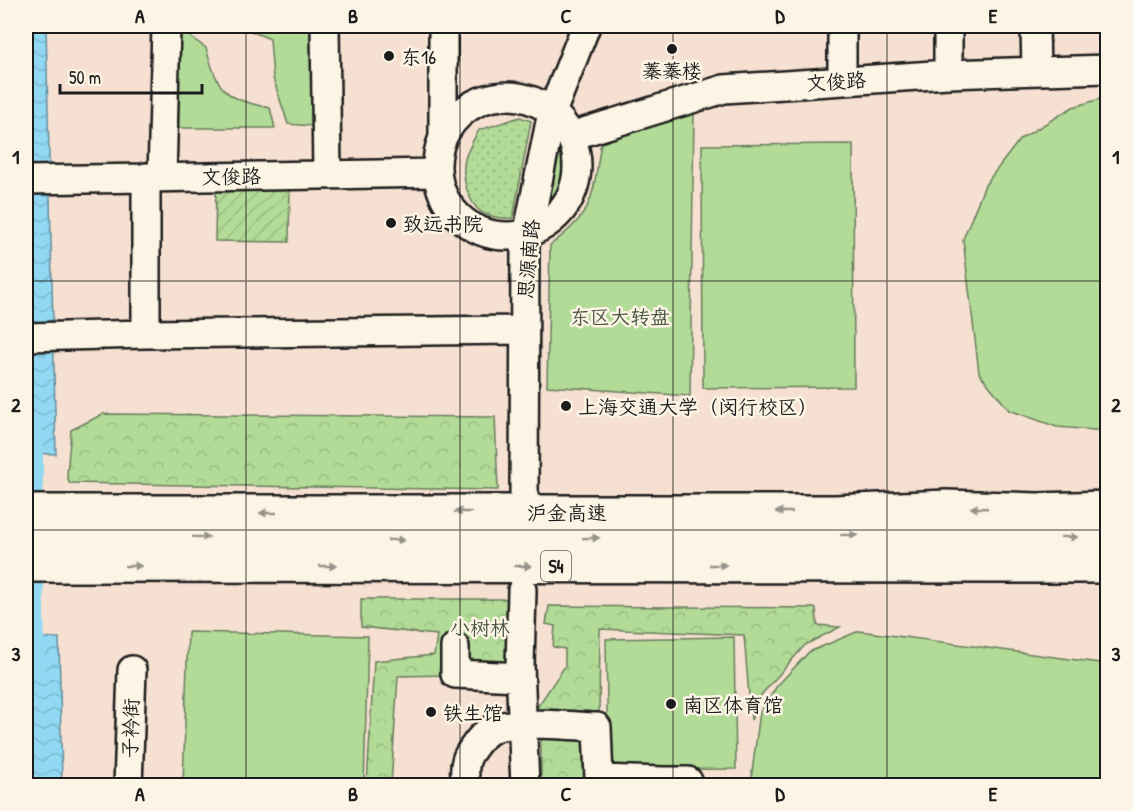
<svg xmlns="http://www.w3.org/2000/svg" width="1133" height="811" font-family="'Patrick Hand','LXGW WenKai TC',sans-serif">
<defs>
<pattern id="grass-dots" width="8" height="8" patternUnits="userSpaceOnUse" patternTransform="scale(1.5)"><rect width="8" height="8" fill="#b2db98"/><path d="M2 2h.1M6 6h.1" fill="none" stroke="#98bb82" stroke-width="1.8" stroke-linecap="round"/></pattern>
<pattern id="forest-crowns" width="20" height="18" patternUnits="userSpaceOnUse" patternTransform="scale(1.5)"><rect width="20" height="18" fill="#b2db98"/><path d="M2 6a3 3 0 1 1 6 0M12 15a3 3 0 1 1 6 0" fill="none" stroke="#98bb82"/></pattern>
<pattern id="garden-furrows" width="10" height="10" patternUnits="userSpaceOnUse" patternTransform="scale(1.5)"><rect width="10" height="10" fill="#b2db98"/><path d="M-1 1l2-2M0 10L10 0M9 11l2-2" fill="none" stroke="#98bb82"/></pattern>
<pattern id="water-waves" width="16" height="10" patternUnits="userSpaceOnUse" patternTransform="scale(1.5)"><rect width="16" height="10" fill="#91d8f3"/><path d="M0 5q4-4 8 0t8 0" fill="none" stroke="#7cb9d0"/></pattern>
</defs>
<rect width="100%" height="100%" fill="#fcf5e5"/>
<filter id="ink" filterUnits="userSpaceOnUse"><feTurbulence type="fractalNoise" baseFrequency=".0167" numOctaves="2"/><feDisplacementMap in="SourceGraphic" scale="12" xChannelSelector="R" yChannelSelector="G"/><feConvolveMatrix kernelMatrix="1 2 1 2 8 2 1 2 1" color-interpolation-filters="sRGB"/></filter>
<g filter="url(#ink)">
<!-- built -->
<path fill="#f6e0d1" d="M26 26H1107V785H26Z"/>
<!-- grass -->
<path fill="url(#grass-dots)" stroke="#677c5a" stroke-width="1.5" d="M520 117 531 121 513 218C504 219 489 217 481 212 467 201 461 175 465 159 468 149 474 139 479 130Z
M559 142C570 173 569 181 551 208L544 210Z"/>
<!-- forest -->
<path fill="url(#forest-crowns)" stroke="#677c5a" stroke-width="1.5" d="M103 414 495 417 498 490 69 483 67 475 71 430Z
M361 599H507L509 668 449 675 398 676 391 785H367L374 661 434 655 437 635 361 627Z
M549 606 816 608 817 625 840 627 805 645 761 695 751 720 744 635 600 629 599 717 534 712 565 666V649L553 647 555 626 546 624Z
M541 733 590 736 623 785H541Z"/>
<!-- park -->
<path fill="#b2db98" stroke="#677c5a" stroke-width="1.5" d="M239 26H313V126L288 124 273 78 270 39Z
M177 28 206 48C219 93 224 98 270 108L275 128H177Z
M1107 97H1108L1107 431 1057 427 1009 410 979 373 963 239 985 185 1020 139 1073 107Z
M694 113 690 396 547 386 550 245C596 212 592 196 601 143Z
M853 144 854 387 703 388 702 145Z
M859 631 1107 664V785H753L752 772 760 712 777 686 809 652Z
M188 632 368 636 364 785H183Z
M734 637 736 769 608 770 606 639Z"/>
<!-- garden -->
<path fill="url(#garden-furrows)" stroke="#677c5a" stroke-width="1.5" d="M216 185 290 186 289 242 215 241Z"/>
<!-- water -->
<path fill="url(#water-waves)" stroke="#628d9d" stroke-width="1.5" d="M26 26H46L56 454 26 453Z
M59 638 62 785H26V639Z"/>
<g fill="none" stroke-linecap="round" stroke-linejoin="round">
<!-- canal -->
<path stroke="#91d8f3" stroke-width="20" d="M33 428V522
M33 554 35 666"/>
<!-- minor casing -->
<g stroke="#1c1c1c" stroke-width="32">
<path id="minor" d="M325 26 327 174
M842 26V81
M948 26V74
M1035 26 1036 71
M437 166a70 70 0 1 1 140 0a70 70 0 1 1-140 0Z
M571 136 724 89 948 74 1108 69
M443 137V26
M146 177V334L523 330
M162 177 166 26
M26 180 437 173
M26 337 146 334
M524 502 525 246 552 112 586 26
M522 590 520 666 525 786
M455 647V674L520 677
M128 786 132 670
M468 786C463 778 464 762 469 754 475 745 483 732 495 728 518 720 571 726 597 727L599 779 664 781
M665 786 664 781H688V786"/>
</g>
<!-- highway casing -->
<g stroke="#1c1c1c" stroke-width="38">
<path id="highway" d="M26 512H835L946 507 1037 510 1108 508
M26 537 443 541 821 534 1108 538
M26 565 1108 566"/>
</g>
<!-- minor -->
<use href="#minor" stroke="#fcf5e5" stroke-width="27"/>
<!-- highway -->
<use href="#highway" stroke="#fcf5e5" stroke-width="33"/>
</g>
<!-- one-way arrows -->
<defs><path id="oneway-solid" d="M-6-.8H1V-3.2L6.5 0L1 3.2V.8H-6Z" transform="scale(1.5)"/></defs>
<g fill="#97938b">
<use href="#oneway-solid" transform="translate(979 508) rotate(-178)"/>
<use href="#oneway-solid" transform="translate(463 512) rotate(180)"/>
<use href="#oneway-solid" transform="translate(784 512) rotate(180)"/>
<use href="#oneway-solid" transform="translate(268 513) rotate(-180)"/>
<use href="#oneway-solid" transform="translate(849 535) rotate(1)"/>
<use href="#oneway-solid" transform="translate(201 537) rotate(1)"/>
<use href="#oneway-solid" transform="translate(1069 537) rotate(1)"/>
<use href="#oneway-solid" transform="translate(591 538) rotate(-1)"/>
<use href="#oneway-solid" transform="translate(396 540) rotate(1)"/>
<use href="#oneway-solid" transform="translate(718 565)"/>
<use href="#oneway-solid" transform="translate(133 566)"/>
<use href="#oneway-solid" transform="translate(328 566)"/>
<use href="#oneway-solid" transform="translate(523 566)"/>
</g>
</g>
<!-- grid -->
<path fill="none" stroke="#1c1c1c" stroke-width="1.5" stroke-opacity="0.55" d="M246 26V786M460 26V786M673 26V786M887 26V786M26 281H1108M26 530H1108"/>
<!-- markers -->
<g fill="#1c1c1c" stroke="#fcf5e5" stroke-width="2">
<circle cx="672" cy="49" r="6"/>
<circle cx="389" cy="56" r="6"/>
<circle cx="391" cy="223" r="6"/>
<circle cx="566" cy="406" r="6"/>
<circle cx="671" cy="704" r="6"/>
<circle cx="431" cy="712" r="6"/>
</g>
<g text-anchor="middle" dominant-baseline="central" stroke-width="5" stroke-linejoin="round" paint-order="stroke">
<!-- shield labels -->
<rect fill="#fcf5e5" stroke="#5f5d58" stroke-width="1.5" x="541" y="551" width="30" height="30" rx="4.5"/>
<g font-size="18" font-weight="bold" fill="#1c1c1c">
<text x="556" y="566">S4</text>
</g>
<!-- poi labels -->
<g font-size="20" fill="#1c1c1c" stroke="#fcf5e5" text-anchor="start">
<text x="401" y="56">东16</text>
<text x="672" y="70" text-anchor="middle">蓁蓁楼</text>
<text x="403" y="223">致远书院</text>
<text x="578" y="406">上海交通大学（闵行校区）</text>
<text x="683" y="704">南区体育馆</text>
<text x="443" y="712">铁生馆</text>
</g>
<!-- street labels -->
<g font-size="20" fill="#1c1c1c" stroke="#fcf5e5">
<text transform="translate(836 81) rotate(-4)">文俊路</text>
<text transform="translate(231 176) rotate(-1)">文俊路</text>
<text transform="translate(528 259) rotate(-85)">思源南路</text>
<text x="567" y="512">沪金高速</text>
<text transform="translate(130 728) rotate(-88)">子衿街</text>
</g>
<!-- park labels -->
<g font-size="20" fill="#495541" stroke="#fcf5e5">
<text x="620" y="316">东区大转盘</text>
<text x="480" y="627">小树林</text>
</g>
</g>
<!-- margin -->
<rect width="1133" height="811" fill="none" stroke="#fcf5e5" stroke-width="66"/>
<!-- scale -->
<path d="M60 84v9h142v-9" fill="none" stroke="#1c1c1c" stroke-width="3"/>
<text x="69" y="84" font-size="18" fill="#1c1c1c" stroke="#fcf5e5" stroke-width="4.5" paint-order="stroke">50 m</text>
<rect x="33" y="33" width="1067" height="745" fill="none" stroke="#1c1c1c" stroke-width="2"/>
<g font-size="20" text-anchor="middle" font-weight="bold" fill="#1c1c1c">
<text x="140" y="23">A</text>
<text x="353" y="23">B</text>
<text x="566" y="23">C</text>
<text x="780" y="23">D</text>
<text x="993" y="23">E</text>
<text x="16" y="164">1</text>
<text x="1116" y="164">1</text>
<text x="16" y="412">2</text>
<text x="1116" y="412">2</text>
<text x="16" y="661">3</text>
<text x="1116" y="661">3</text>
<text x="140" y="801">A</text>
<text x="353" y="801">B</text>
<text x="566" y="801">C</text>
<text x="780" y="801">D</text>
<text x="993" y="801">E</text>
</g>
</svg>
